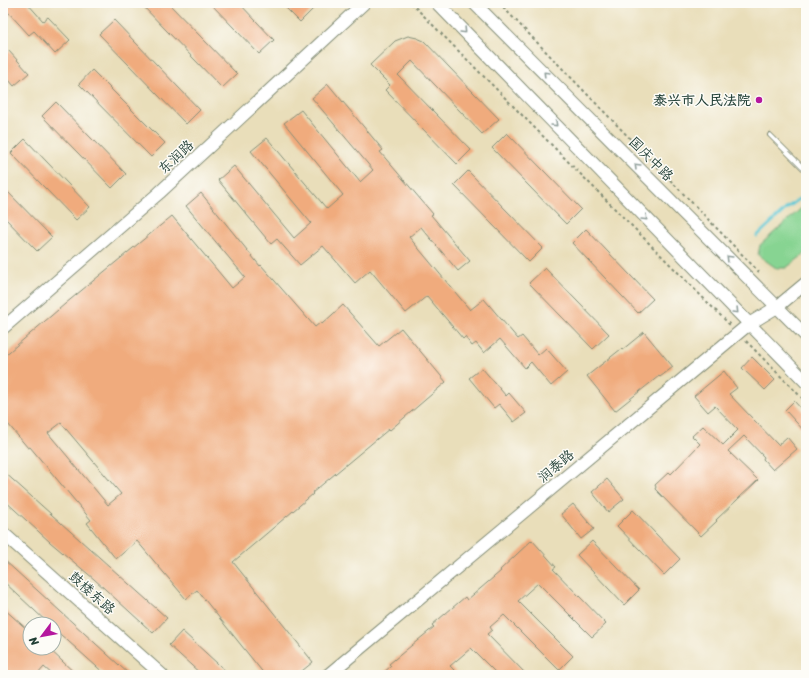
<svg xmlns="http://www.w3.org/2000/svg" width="809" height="678" font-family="Sriracha,'LXGW WenKai TC',sans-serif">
<rect width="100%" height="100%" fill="#fdfcf7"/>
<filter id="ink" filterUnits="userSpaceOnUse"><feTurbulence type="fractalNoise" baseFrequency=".025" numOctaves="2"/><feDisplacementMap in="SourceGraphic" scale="8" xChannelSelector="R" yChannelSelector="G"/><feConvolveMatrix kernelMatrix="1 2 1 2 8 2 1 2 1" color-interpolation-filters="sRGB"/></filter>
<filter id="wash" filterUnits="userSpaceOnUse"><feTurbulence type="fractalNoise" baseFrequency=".012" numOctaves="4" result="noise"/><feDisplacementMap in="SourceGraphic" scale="16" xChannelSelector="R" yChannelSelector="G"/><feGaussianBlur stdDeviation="0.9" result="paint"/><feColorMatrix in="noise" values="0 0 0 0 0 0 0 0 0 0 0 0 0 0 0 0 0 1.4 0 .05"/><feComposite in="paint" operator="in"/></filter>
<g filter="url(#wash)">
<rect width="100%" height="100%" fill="#e9deba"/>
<!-- green -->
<path fill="#87d492" stroke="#538863" d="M806 204V253L786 268H776L758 255 760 245Z"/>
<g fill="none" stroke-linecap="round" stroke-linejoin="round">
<!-- stream -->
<path stroke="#5bc7d4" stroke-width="3" d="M757 236 787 208 806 194"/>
</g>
<g id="blocks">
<!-- building -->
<path fill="#f0ab7d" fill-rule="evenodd" d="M3 3H27L43 21 48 17 70 40 55 54 34 31 29 35 8 12 3 17Z
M140 3H168L237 74 222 88Z
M210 3H239L274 40 259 54Z
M281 3H308L313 9 300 22Z
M114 20 200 110 186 124 99 34Z
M408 36 417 38 424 41 499 119 482 134 412 61 398 75 471 150 457 164 385 90 390 85 370 65 395 41Z
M8 50 29 73 14 86 3 73V55Z
M92 70 165 143 151 157 79 84Z
M328 84 383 150 380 152 433 214 431 215 470 261 458 271 421 227 409 237 470 310 484 299 518 339 522 336 538 355 546 348 567 372 551 386 531 362 525 368 500 339 484 353 476 343 472 346 465 337 463 339 427 296 406 313 370 270 355 283 323 246 300 265 277 239 271 244 218 180 234 166 294 238 311 223 251 151 267 138 327 209 343 195 284 123 301 110 360 182 373 170 312 98Z
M56 102 126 174 112 188 42 116Z
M507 133 581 209 566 224 492 148Z
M25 139 90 207 76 220 11 153Z
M468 171 543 248 529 262 454 185Z
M3 187 52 237 37 251 3 216Z
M201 193 260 266 261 265 315 327 321 322 322 324 343 305 379 346 401 328 446 382 390 430 389 429 312 493 313 494 233 562 313 662 297 675H265L197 590 186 599 137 541 116 559 87 523 91 520 30 447 28 448 3 418V357L65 304 172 216 232 288 245 277 186 206ZM61 423 121 494 108 505 48 433Z
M586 229 653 299 638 313 572 243Z
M545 268 609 334 593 349 529 283Z
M644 332 673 367 660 377 659 376 615 411 587 376 621 349 622 350Z
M752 357 775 380 765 390 742 368Z
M482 368 506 396 509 393 526 413 514 422 499 404 494 408 469 378Z
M724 371 737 388 729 394 778 445 787 437 797 449 773 470 763 459 764 457 744 436 728 451 758 480 716 520 717 521 701 536 655 489 656 487 655 485 669 472 671 474 700 444 692 436 703 426 723 445 738 430 715 406 708 412 694 396Z
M794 401 806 414V433L785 410Z
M3 471 167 618 153 633 94 579 50 542 3 499Z
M607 479 624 499 608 512 592 492Z
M573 504 594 529 581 539 561 514Z
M633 510 680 559 664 575 617 526Z
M532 540 556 567 553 569 606 624 592 637 538 583 518 601 573 656 559 670 504 615 490 627 492 630 487 634 527 675H498L471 648 450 666 459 675H381L391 666 389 664 434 627 432 625 465 597 467 600 501 571 500 570Z
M592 541 639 590 624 605 577 555Z
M3 559 84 633 130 675H106L68 641 54 629V624H49L3 581Z
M3 608 30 632V648H48L77 675H53L44 667 37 675H9L3 669Z
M182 631 230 675H202L169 645Z"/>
</g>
</g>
<g filter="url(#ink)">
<use href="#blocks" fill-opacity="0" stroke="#848e77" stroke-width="1"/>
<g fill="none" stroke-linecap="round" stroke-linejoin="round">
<!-- lane casing -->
<g stroke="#848e77" stroke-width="6">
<path id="lane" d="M770 135 806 171"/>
</g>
<!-- secondary casing -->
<g stroke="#848e77" stroke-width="14">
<path id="secondary" d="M437 3 806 382
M474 3 806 336
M3 328 159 193 364 3
M3 533 162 675
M328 675 749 324 777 307 806 283"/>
</g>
<!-- path -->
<path stroke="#848e77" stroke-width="2" stroke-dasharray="3 3" stroke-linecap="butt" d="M411 3 731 326
M499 3 759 272
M746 341 806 402"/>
<!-- lane -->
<use href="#lane" stroke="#fff" stroke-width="4"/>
<!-- secondary -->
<use href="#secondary" stroke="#fff" stroke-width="12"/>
</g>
<!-- one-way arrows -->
<defs><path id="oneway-chevron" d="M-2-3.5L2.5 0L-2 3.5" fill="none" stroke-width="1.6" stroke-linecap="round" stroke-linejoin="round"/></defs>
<g stroke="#8f9e9a">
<use href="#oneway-chevron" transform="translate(464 31) rotate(46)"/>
<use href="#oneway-chevron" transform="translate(546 74) rotate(-135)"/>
<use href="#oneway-chevron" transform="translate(555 124) rotate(46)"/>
<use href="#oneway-chevron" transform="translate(637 166) rotate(-135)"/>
<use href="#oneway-chevron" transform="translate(645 218) rotate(46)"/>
<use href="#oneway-chevron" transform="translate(729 258) rotate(-135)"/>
<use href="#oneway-chevron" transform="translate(736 311) rotate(46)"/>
</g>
</g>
<!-- markers -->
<circle fill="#b5179e" stroke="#fdfcf7" stroke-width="1.5" cx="759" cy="100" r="4"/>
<g text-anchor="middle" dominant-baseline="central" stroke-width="3" stroke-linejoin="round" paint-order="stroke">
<!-- poi labels -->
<g font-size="14" font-weight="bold" fill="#1f3d34" stroke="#fdfcf7" text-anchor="end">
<text x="751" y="100">泰兴市人民法院</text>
</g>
<!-- street labels -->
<g font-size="14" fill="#1f3d34" stroke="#fdfcf7">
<text transform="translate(176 157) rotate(-43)">东润路</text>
<text transform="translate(651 159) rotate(45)">国庆中路</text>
<text transform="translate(556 466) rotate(-40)">润泰路</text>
<text transform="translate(92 593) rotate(42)">鼓楼东路</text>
</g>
</g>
<!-- margin -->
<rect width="809" height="678" fill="none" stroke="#fdfcf7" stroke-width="16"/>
<!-- north arrow -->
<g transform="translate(42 636) rotate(238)"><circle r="19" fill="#fdfcf7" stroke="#a4b0a9"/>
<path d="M0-3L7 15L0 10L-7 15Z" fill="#b5179e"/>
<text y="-6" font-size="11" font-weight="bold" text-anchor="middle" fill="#1f3d34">N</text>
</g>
</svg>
